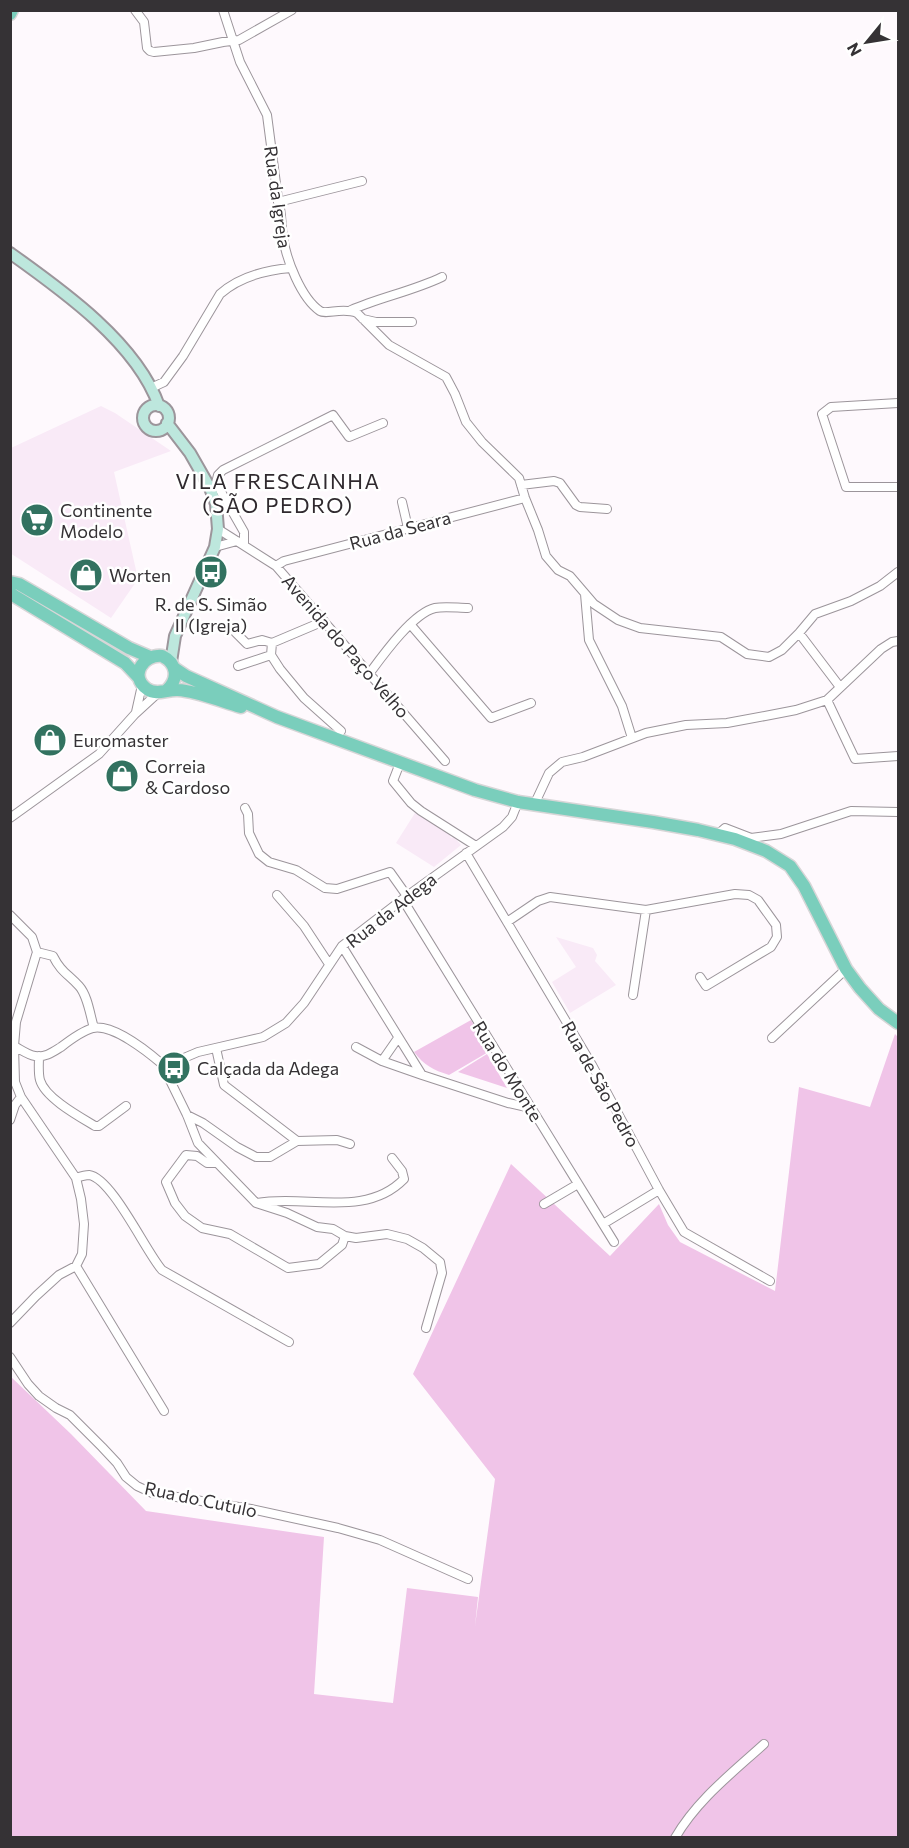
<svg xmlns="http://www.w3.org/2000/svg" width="909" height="1848" font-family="Commissioner,sans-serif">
<rect width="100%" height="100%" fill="#fef9fd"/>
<!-- built -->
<path fill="#f9eaf7" d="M101 406 115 413 171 451 114 472 138 579 111 618 10 553 11 448Z
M415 813 449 833 451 838 454 837 461 845 434 867 396 843Z
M556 937 593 948 597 955 595 961 616 985 570 1013 552 982 576 967Z"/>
<!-- green -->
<path fill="#f0c4e8" d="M471 1020 490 1051 449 1075C433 1070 424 1065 414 1052Z
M895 1034 898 1037V1837H11L10 1376 71 1434 146 1511 324 1537 314 1694 393 1703 407 1588 478 1597 475 1626 495 1479 413 1374 511 1164 610 1256 659 1204 668 1225 680 1242 775 1291 799 1087 870 1107Z
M487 1054 507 1088 458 1072Z"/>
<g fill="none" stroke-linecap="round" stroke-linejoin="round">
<!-- minor casing -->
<g stroke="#9c959b" stroke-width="10">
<path id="minor" d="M135 10 144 22 147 48 150 51 154 52 194 48 223 42 239 40 292 10
M223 10 240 62 267 115 278 199C282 212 281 224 283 237 286 259 301 298 320 311 326 315 343 307 357 313L389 345 446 377 455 394 466 422 482 442 519 478 525 498 538 530 546 556 558 570 570 576 594 604 618 620 640 628 721 637 747 654 769 657 782 650 799 633 815 614 851 601 880 586 898 572
M278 202 362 181
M351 310C381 297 413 291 442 277
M363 319 376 322H412
M151 388 164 382 183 356 220 294C239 277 267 270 291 268
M898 403 831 407 822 414 846 487H898
M521 485 554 481 560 483 576 505 580 507 607 509
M402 502 408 528
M218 529 276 566 445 761
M244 545V532L216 483 218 475 223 470 333 415 349 437 383 423
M215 547 237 541
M276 566 284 561 525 498
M585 594 589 640 622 706 632 738
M410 624 491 718 531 703
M227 629 234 631 247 644 262 640 272 643 324 621
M799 633 840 687
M272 643 271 655 280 669 304 698 341 731
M238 666 271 655
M369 674C383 655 413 613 435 608 445 606 458 608 468 608
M827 700 855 759 898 756
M136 712 142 685
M400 763 393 781 411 803 421 811 476 846
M535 803 549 773 562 762 583 757 646 733 686 725 727 723 765 716 796 710 827 700 881 649 892 642 898 641
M245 808 248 814 249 833 259 854 269 862 296 870 325 888 337 889 390 872 407 896
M10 818 99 754 135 714 159 692
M717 835 725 828 751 838 781 834 851 811 898 812
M466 853 592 1065 659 1190 684 1232 770 1281
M277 895 304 926 329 964
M403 900 614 1242
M10 915 32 937 37 952 16 1022 14 1046 15 1082 21 1097 76 1178 81 1199 84 1224 82 1254 76 1266 59 1275 36 1296 10 1323
M507 922 538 901 550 897 646 910 735 894 749 895 758 900 776 925 777 937 771 947 706 986 700 977
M342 946 422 1075 508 1103 531 1108
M37 952 53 956C61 972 68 974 79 986 88 996 90 1015 94 1028
M633 995 646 910
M398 1038 382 1061 422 1075
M772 1038 846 969
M14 1046C20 1049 28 1055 35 1056 45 1058 53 1052 61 1047 70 1040 82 1031 93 1028 113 1024 148 1052 162 1064L172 1063 198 1052 263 1037 286 1023 304 1003 342 946 407 896 503 827 512 817 518 802
M356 1047 382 1061
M216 1048 224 1085 297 1141
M39 1056C39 1064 38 1073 40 1080 45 1098 80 1117 95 1126H99L126 1106
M162 1064 187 1115 198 1143 256 1203 287 1213 317 1227 333 1229 345 1236 356 1238 387 1234 407 1239 423 1248 440 1262 442 1273 426 1328
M187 1115 203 1123 237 1147 256 1157H270L297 1141 337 1140 350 1144
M10 1120 15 1105 21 1097
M217 1163H207L197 1156 186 1155 166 1182 175 1203 185 1216 202 1228 230 1234 288 1268 319 1264 342 1245 345 1236
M76 1178C79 1177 85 1175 89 1175 112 1178 146 1252 162 1270L289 1342
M257 1203C305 1194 365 1219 404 1179L402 1171 392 1158
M544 1204 578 1184
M603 1224 659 1190
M76 1266 164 1411
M10 1357 28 1384 39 1396 56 1408 70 1415 102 1447 117 1463 126 1477 137 1486 152 1493 251 1509 338 1528 380 1540 468 1579
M675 1838C697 1800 732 1773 764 1744"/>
</g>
<!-- secondary casing -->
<g stroke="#9c959b" stroke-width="14">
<path id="secondary" d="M10 253C62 290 137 343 159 406
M143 418a13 13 0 1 1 26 0a13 13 0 1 1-26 0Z
M167 423 190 453 210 488 216 504 218 529 215 547 175 636 171 662"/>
</g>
<!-- primary casing -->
<g stroke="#d7d6d7" stroke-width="15">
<path id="primary" d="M10 14 12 10
M10 582 19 584 129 648 150 657
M10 593 16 597 125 663 139 678
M174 668 186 676 277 717 475 790 518 802 653 822 698 830 735 839 766 851 790 866 804 886 846 969 860 988 879 1009 898 1023
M167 690C179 679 177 663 162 656 143 654 129 676 147 689 156 696 168 689 178 690 197 691 223 702 241 707"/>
</g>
<!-- minor -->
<use href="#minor" stroke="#fff" stroke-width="8"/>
<!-- secondary -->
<use href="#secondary" stroke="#bde7dd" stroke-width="10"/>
<!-- primary -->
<use href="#primary" stroke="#7acebc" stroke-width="12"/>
</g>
<!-- icons -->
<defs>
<g id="supermarket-disc" transform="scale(1.725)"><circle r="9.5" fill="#327260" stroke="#fff"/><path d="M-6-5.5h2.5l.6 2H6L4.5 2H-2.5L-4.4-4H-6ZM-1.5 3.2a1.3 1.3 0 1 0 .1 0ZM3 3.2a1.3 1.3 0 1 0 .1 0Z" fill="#fff"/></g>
<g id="bus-disc" transform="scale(1.725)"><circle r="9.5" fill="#327260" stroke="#fff"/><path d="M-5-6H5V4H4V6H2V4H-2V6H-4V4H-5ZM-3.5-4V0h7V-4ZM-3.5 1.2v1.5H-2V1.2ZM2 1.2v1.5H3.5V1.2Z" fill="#fff"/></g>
<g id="shop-disc" transform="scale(1.725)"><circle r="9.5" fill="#327260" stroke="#fff"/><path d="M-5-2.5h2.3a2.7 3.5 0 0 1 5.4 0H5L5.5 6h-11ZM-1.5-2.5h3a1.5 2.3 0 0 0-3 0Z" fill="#fff"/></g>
</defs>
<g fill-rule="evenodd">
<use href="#supermarket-disc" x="37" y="520"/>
<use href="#bus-disc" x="211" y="572"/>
<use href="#shop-disc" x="86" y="575"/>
<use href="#shop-disc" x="50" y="740"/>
<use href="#shop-disc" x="122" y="776"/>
<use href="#bus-disc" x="174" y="1068"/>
</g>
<g text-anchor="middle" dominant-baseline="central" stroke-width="5" stroke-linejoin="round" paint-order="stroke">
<!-- street labels -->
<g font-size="18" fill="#353235" stroke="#fff">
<text transform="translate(278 197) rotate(82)">Rua da Igreja</text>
<text transform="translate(400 530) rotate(-15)">Rua da Seara</text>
<text transform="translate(346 646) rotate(49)">Avenida do Paço Velho</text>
<text transform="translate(391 910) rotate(-38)">Rua da Adega</text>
<text transform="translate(508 1071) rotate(58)">Rua do Monte</text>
<text transform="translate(601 1084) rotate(61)">Rua de São Pedro</text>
<text transform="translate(201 1499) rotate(12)">Rua do Cutulo</text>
</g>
<!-- poi labels -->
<g font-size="18" fill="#353235" stroke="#fff" text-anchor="start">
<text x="60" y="510">Continente<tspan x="60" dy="21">Modelo</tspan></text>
<text x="109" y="575">Worten</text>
<text x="211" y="604" text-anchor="middle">R. de S. Simão<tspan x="211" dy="21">II (Igreja)</tspan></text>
<text x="73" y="740">Euromaster</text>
<text x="145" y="766">Correia<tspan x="145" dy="21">&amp; Cardoso</tspan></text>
<text x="197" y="1068">Calçada da Adega</text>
</g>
<!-- quarter labels -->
<g font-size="21" letter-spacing="1.5" fill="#302a2f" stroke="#fff">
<text x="278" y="480">VILA FRESCAINHA<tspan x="278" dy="24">(SÃO PEDRO)</tspan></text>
</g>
</g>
<!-- border -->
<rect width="909" height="1848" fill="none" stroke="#353235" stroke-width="24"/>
<!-- north arrow -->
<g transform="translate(867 42) rotate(240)" stroke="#ffffff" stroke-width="4.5" paint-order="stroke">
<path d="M0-4.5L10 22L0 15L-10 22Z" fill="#353235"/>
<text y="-9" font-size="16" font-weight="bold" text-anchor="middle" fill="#353235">N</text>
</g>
</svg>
